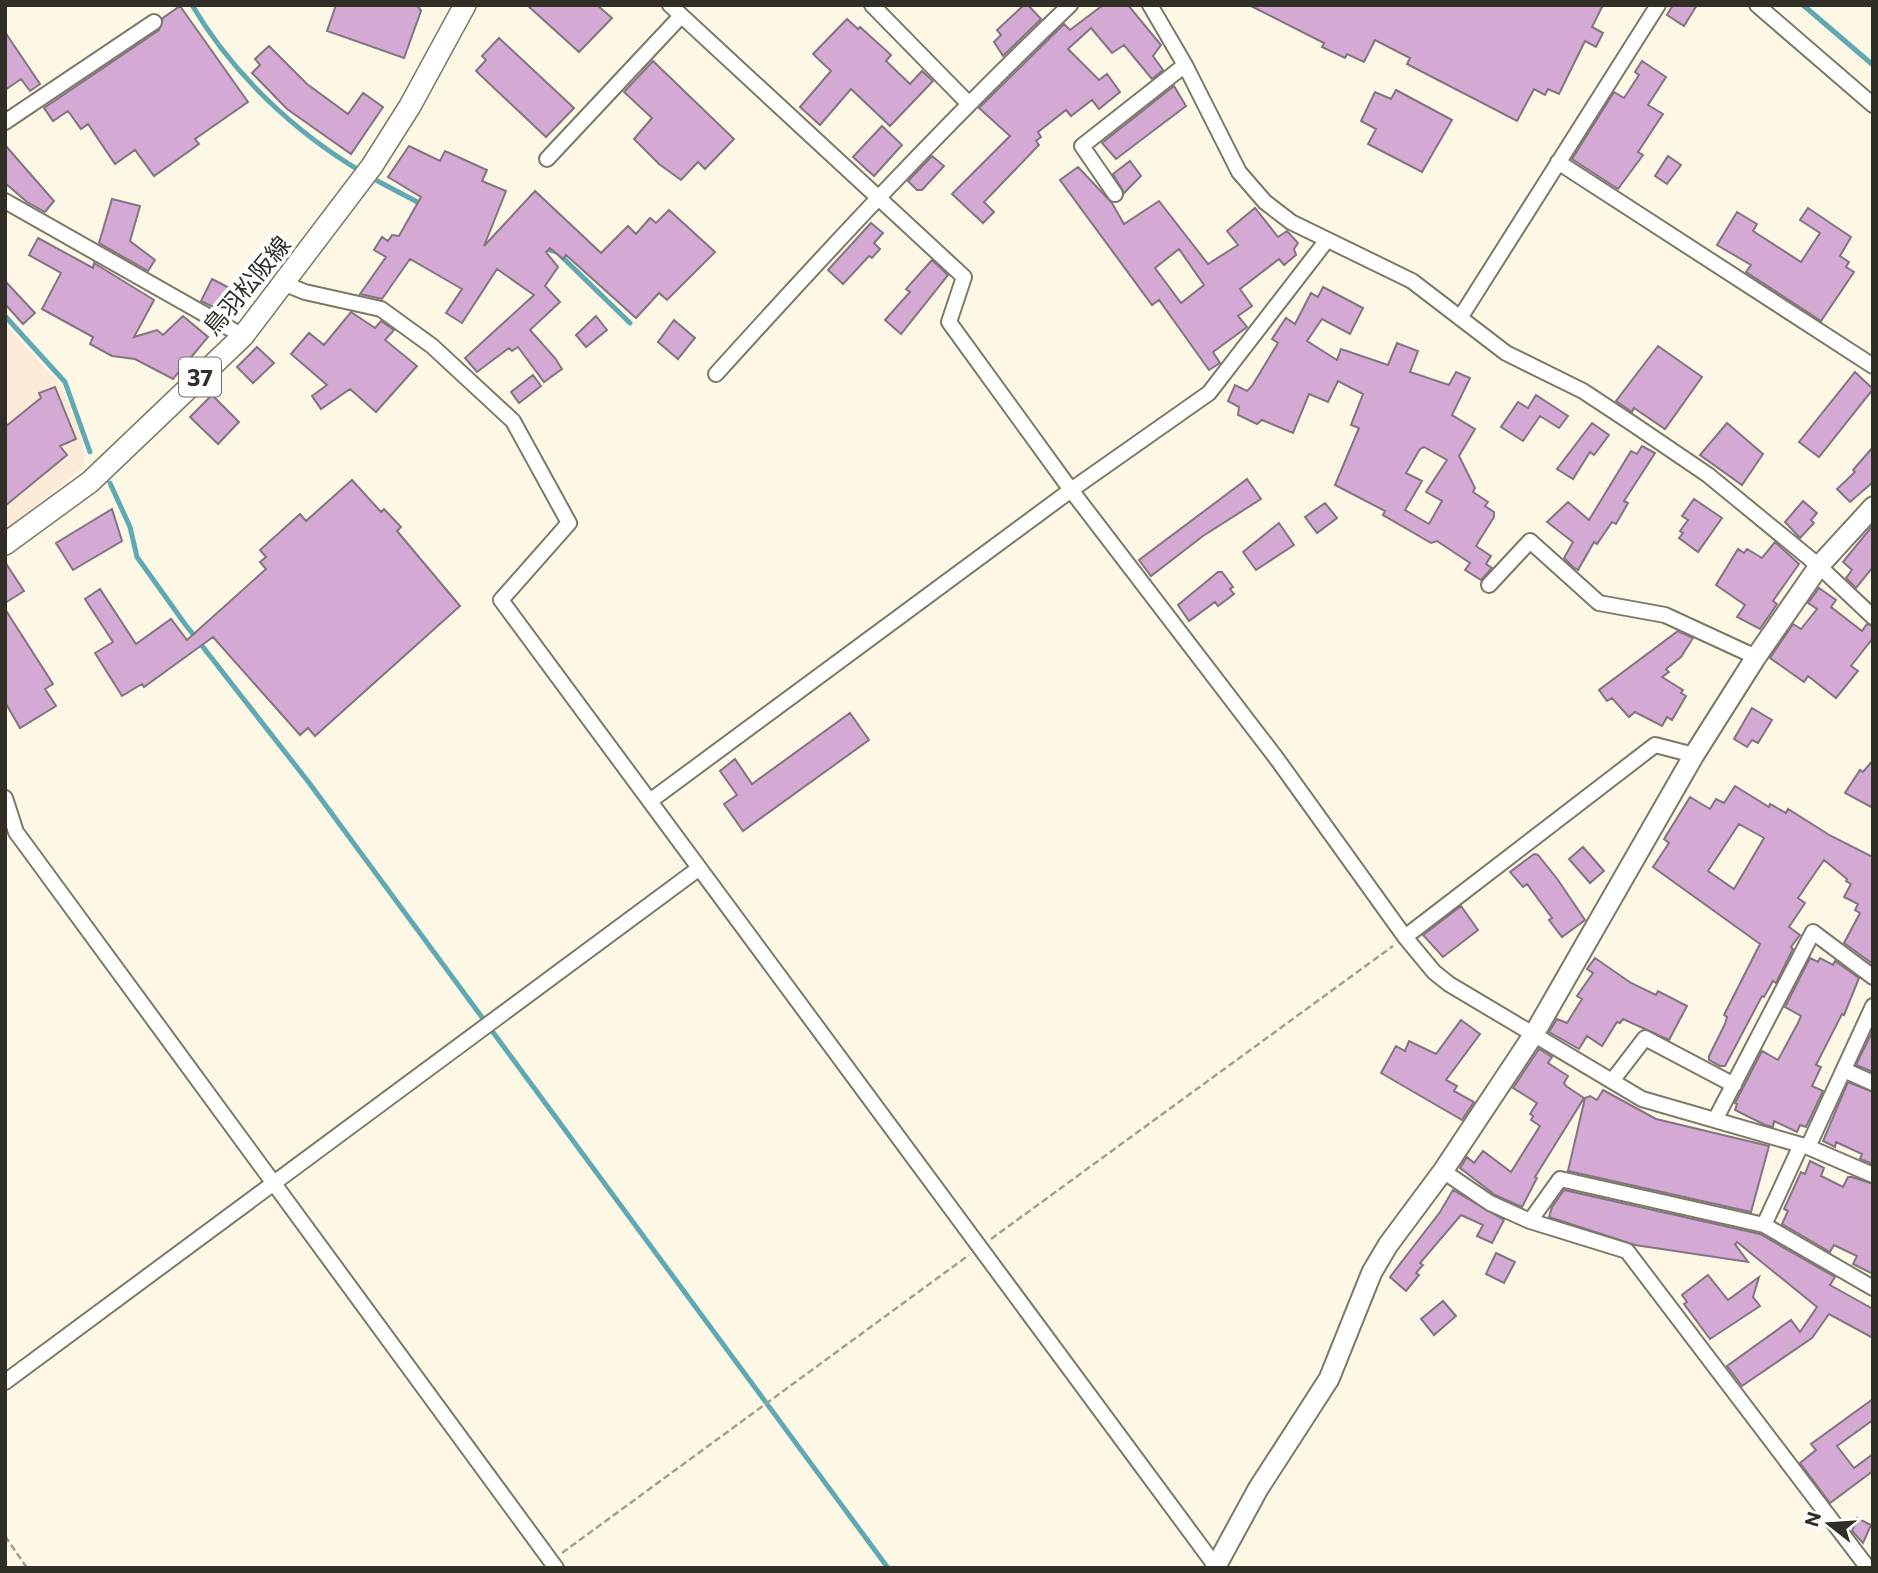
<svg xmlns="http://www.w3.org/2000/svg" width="1878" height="1573" font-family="Commissioner,'Noto Sans JP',sans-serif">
<rect width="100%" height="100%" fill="#fdf8e5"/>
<!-- commercial -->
<path fill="#fbebd8" d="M5 324 61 386 81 434 85 466 5 531Z"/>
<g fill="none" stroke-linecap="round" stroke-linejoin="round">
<!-- stream -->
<path stroke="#60a9b3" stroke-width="5" d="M192 5C232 73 294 132 362 172
M1803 5 1873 65
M370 177 423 205
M544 248 557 252 630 323
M5 316 65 382 90 452
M110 483 130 527 137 557 185 624 310 784 888 1568"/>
</g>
<!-- building -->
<path fill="#d4aad4" stroke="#827481" stroke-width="2" fill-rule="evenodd" d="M336 5H417L421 11 404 58 327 31Z
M527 5H597L612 18 579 52Z
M1024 5H1028L1041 19 1003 56 994 42 1001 35 997 30Z
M1103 5H1128L1161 45 1153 56 1163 70 1152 79 1124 45 1112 53 1091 28 1068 49 1099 80 1107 74 1120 92 1099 109 1092 100 1071 116 1066 110 1038 132 1041 137 1036 141 1039 145 984 202 994 212 983 223 952 194 1010 136 979 108 1064 24 1070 30Z
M1249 5H1603L1592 27 1603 33 1596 47 1585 41 1559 94 1548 89 1545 95 1534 89 1517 121 1407 64 1410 58 1375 40 1364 62 1347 54 1345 58 1322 47 1324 43Z
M1673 5H1697L1684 26 1667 15Z
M180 6 248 102 195 139 199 144 154 176 135 150 115 164 88 124 81 129 68 111 53 121 44 108 159 30 163 18Z
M847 19 858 29 860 27 891 55 886 61 910 84 922 71 933 81 890 126 851 89 820 125 800 107 831 71 813 54Z
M5 32 40 84 30 91 21 79 5 90Z
M499 38 574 108 546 137 476 71 486 60 482 56Z
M269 46 307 84 348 114 363 93 383 107 351 154 287 109 252 73 260 65 255 59Z
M653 61 734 139 705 169 698 162 681 180 659 164 634 139 652 118 624 92Z
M1642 61 1666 77 1648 105 1663 114 1638 152 1643 155 1618 189 1572 159 1614 92 1624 98 1639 75 1635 72Z
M1174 86 1186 106 1116 159 1102 143Z
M1396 90 1452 120 1422 172 1368 144 1376 129 1361 121 1375 92 1391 99Z
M882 126 902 145 874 176 853 157Z
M5 145 54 201 45 212 27 202 5 183Z
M409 146 440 161 445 151 487 170 482 181 506 191 484 246 535 191 601 253 628 226 636 234 650 218 656 223 669 210 715 252 667 300 659 293 636 318 566 255 563 259 550 248 546 252 558 267 545 286 560 302 530 330 555 358 562 369 544 382 518 347 512 351 509 348 477 372 465 358 534 295 497 269 462 323 446 313 462 289 410 259 382 299 360 294 386 257 374 250 382 237 388 241 392 235 399 236 421 197 388 177Z
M932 156 944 166 922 190H917L908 181Z
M1668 156 1681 165 1667 184 1655 176Z
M1130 161 1141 176 1124 193 1113 174Z
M1078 167 1112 203 1124 224 1159 201 1208 264 1238 245 1227 231 1255 208 1278 237 1287 231 1298 243 1294 249 1296 255 1284 265 1279 259 1240 289 1252 306 1238 316 1247 327 1213 352 1220 363 1209 370 1159 300 1152 305 1060 180ZM1179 249 1204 285 1181 303 1155 268Z
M112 199 140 206 130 241 155 260 148 271 99 243Z
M1808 208 1851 237 1840 256 1849 262 1846 267 1854 272 1821 321 1746 272 1751 265 1717 245 1737 212 1757 224 1753 231 1801 262 1820 233 1800 220Z
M871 223 883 233 874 243 880 249 872 258 869 256 843 284 828 270Z
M38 238 93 268 94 263 154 300 134 337 157 330 163 335 183 316 208 337 173 379 135 359 112 356 90 344 93 337 42 309 61 273 29 255Z
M932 260 948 275 901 334 885 320 910 292 906 289Z
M212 279 241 294 231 316 201 301Z
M5 281 35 313 23 324 5 304Z
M1323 287 1363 308 1350 334 1322 319 1307 341 1337 360 1341 349 1388 365 1397 343 1418 351 1410 372 1449 385 1456 372 1470 378 1452 415 1475 429 1459 456 1475 488 1473 492 1488 502 1485 506 1494 512V517L1476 546 1491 556 1486 564 1492 568 1481 580 1465 570 1470 563 1437 541 1431 543 1383 515 1385 511 1335 485 1359 428 1351 425 1363 394 1338 381 1328 402 1309 394 1293 433 1262 420 1257 424 1238 415 1239 407 1228 401 1235 385 1247 391 1252 386 1278 343 1272 339 1286 318 1295 324 1311 293 1318 297ZM1424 447 1447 460 1426 492 1442 501 1429 524 1405 510 1422 481 1406 473 1420 449Z
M351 312 375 328 381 321 394 330 385 340 417 366 376 412 350 389 321 409 312 396 327 385 291 354 309 333 324 345Z
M596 316 607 330 586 347 576 335Z
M674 320 695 338 678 359 658 342Z
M1658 346 1702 377 1665 429 1634 408 1632 412 1616 401Z
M257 347 274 363 253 383 237 367Z
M1855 372 1873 389 1819 457 1799 442Z
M533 375 541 386 519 403 511 392Z
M55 387 76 439 60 446 67 455 5 506V427L41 398 39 393Z
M212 395 239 422 218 444 190 417Z
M1536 395 1568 416 1559 428 1540 416 1523 441 1501 427 1518 402 1528 408Z
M1592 423 1609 435 1594 455 1590 452 1573 479 1557 469Z
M1727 423 1763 454 1742 485 1700 455Z
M1642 446 1655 453 1624 501 1628 503 1616 524 1612 522 1597 544 1594 542 1578 570 1573 567 1564 558 1573 542 1547 522 1568 502 1589 520 1631 451 1637 454Z
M1873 447V482L1850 502 1837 489 1855 472 1853 470Z
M1247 479 1261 499 1203 536 1151 576 1139 560Z
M352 480 381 512 384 509 401 527 397 531 460 606 315 736 308 728 300 735 213 637 144 687 142 684 122 696 95 653 113 642 85 599 100 589 136 644 171 619 187 640 266 569 260 562 266 557 260 550 300 514 306 521Z
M1694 499 1722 518 1698 552 1679 538 1683 533 1680 531 1688 520 1682 516Z
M1803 501 1817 513 1811 520 1814 523 1800 538 1785 522Z
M1325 503 1337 518 1317 533 1305 517Z
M112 509 122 541 73 570 56 543Z
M1279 523 1294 545 1256 570 1243 552Z
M1873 525V567L1856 588 1846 578 1852 570 1843 562Z
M1775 542 1799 564 1773 601 1777 604 1760 629 1737 617 1745 605 1716 585 1738 549 1744 553 1747 549 1762 558Z
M5 562 24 591 5 603Z
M1218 572H1222L1233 587 1230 589 1234 594 1218 606 1215 602 1189 621 1178 605Z
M1819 588 1836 600 1831 607 1862 631 1867 624 1873 626V638L1851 666 1858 671 1836 698 1808 676 1804 682 1770 658 1793 624 1801 629 1817 609 1808 603Z
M5 609 53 684 45 689 56 706 20 728 5 702Z
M1678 631 1693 638 1681 657 1666 669 1669 672 1662 677 1683 690 1681 693 1686 696 1672 720 1667 717 1662 726 1635 712 1629 717 1612 698 1607 701 1599 690Z
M1752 708 1772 720 1758 743 1752 740 1747 747 1734 739Z
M850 713 869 740 743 831 724 804 737 795 720 771 735 759 752 784Z
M1873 760V808L1845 793 1860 770 1863 772Z
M1735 786 1769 807 1770 804 1786 813 1788 809 1831 836 1873 857V964L1844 943 1860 913 1855 910 1858 904 1844 897 1851 884 1846 881 1847 879 1824 860 1798 898 1805 903 1789 927 1800 935 1791 947 1793 949 1776 983 1773 981 1764 997 1762 996 1725 1066H1720L1709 1060V1056L1725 1024 1727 1017 1724 1015 1760 944 1653 867 1669 843 1664 839 1690 797 1710 809 1716 799 1724 803ZM1739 824 1764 838 1734 889 1708 871Z
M1583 847 1604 871 1590 883 1569 859Z
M1534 854 1538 855 1558 880 1585 920 1562 937 1549 920 1552 918 1527 884 1523 887 1510 872Z
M1461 906 1478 930 1443 957 1423 935Z
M1595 958 1631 983 1656 995 1658 991 1687 1006 1669 1040 1623 1019 1620 1023 1617 1022 1602 1046 1587 1036 1579 1049 1549 1032 1557 1019 1567 1023 1582 999 1577 996 1593 973 1587 969Z
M1810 958 1818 962 1820 958 1833 965 1835 961 1859 978 1844 1015 1842 1014 1816 1065 1821 1067 1812 1086 1823 1091 1806 1127 1800 1125 1797 1132 1774 1121 1773 1127 1765 1125 1735 1110 1737 1104 1735 1103 1762 1051 1778 1060 1798 1023 1801 1016 1785 1007Z
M1461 1020 1480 1034 1446 1080 1457 1086 1454 1091 1474 1102 1462 1120 1381 1073 1396 1046 1405 1051 1409 1041 1436 1054Z
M1873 1030V1072L1856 1065Z
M1539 1049 1552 1057 1548 1063 1568 1076 1564 1083 1566 1086 1584 1098 1535 1177 1537 1178 1522 1207 1495 1195 1460 1168 1467 1157 1474 1163 1483 1151 1511 1172 1540 1126 1531 1120 1533 1116 1530 1114 1537 1103 1513 1088Z
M1848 1082 1873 1092V1164L1860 1159 1862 1154 1836 1142 1835 1147 1823 1141Z
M1603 1090 1656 1119 1769 1146 1751 1212 1568 1171 1585 1098 1590 1096 1597 1100Z
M1810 1161 1824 1168 1821 1176 1843 1187 1848 1177H1852L1873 1184V1274L1853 1264 1857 1256 1834 1245 1830 1252 1782 1224 1788 1211 1784 1209 1801 1172 1805 1174Z
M1453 1190 1504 1220 1492 1243 1477 1236 1483 1225 1461 1215 1420 1263 1423 1265 1416 1273 1419 1275 1406 1291 1390 1277 1440 1212Z
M1564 1190 1760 1234 1835 1277 1830 1285 1873 1309V1338L1829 1314 1812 1338 1742 1386 1727 1366 1791 1320 1800 1332 1817 1307 1737 1242 1735 1244 1748 1262 1635 1245 1549 1217 1552 1207Z
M1496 1253 1515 1262 1504 1283 1486 1274Z
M1708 1275 1728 1300 1759 1277 1753 1297 1760 1306 1710 1339 1684 1304 1687 1302 1682 1295Z
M1443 1301 1456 1316 1434 1335 1421 1319Z
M1873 1399V1420L1837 1446 1854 1468 1873 1454V1471L1830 1503 1800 1463 1816 1450 1811 1444Z
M1857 1518 1871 1525 1863 1543 1852 1531Z"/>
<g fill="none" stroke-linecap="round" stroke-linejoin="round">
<!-- street casing -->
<g stroke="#7d7968" stroke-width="18">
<path id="street" d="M670 5 964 277 949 322 1071 490 1277 759 1405 937 1434 972 1449 984 1642 1099 1808 1147 1873 1006
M872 5 968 103
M1150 5 1185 65 1239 172 1265 202 1291 222 1412 281 1506 353 1583 391 1633 424 1708 475 1819 566 1873 617
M1757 5 1873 105
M5 122 154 22
M547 159 681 16
M1558 162 1873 366
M1115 194 1082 146 1185 65
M5 201 243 336
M285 284 305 292 381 309 432 346 513 421 569 523 501 600 1217 1568
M1460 318 1658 5
M716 374C831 247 946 123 1070 5
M1489 585 1530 541 1599 603 1665 615 1756 657
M5 798 16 832 556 1568
M650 801 1071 490 1209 393 1327 240
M1405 937 1655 745 1694 755
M1844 1070 1873 1083
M1612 1081 1645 1038 1734 1085
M1715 1120 1813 932 1873 977
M1808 1147 1873 1175
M1443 1171 1490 1203 1530 1221 1627 1251 1868 1568
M1530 1221 1560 1179 1764 1225 1801 1145
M1764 1225 1873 1288
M5 1382 698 869"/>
</g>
<!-- secondary casing -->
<g stroke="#7d7968" stroke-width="23">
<path id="secondary" d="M1215 1568 1258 1489 1329 1379 1372 1272 1388 1245 1443 1171 1534 1034 1694 755 1756 657 1819 566 1873 507"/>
</g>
<!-- primary casing -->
<g stroke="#7d7968" stroke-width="24">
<path id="primary" d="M5 544 90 482 243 336 372 166 410 106 465 5"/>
</g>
<!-- path -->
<path stroke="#a39f92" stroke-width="2.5" stroke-dasharray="7 3.5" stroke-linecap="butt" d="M991 1239 1393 946
M5 1536 27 1568
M562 1553 969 1255"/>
<!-- street -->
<use href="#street" stroke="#fff" stroke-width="14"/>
<!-- secondary -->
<use href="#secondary" stroke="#fff" stroke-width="19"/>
<!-- primary -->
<use href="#primary" stroke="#fff" stroke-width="21"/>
</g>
<g text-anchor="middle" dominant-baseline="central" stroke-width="7" stroke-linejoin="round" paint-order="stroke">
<!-- shield labels -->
<rect fill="#fff" stroke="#6e6d68" stroke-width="2" x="179" y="357.5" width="42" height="39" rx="5"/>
<g font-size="23" font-weight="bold" fill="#302e27">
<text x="200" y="377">37</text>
</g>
<!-- street labels -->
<g font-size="24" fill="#302e27" stroke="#fff">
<text transform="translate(246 285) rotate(-50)">鳥羽松阪線</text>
</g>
</g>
<!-- border -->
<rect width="1878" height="1573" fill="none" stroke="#302e27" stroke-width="14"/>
<!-- north arrow -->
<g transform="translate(1829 1524) rotate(287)" stroke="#ffffff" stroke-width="5" paint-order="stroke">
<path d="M0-5L12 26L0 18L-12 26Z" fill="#302e27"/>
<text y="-10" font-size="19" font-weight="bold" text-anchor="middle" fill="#302e27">N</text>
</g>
</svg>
